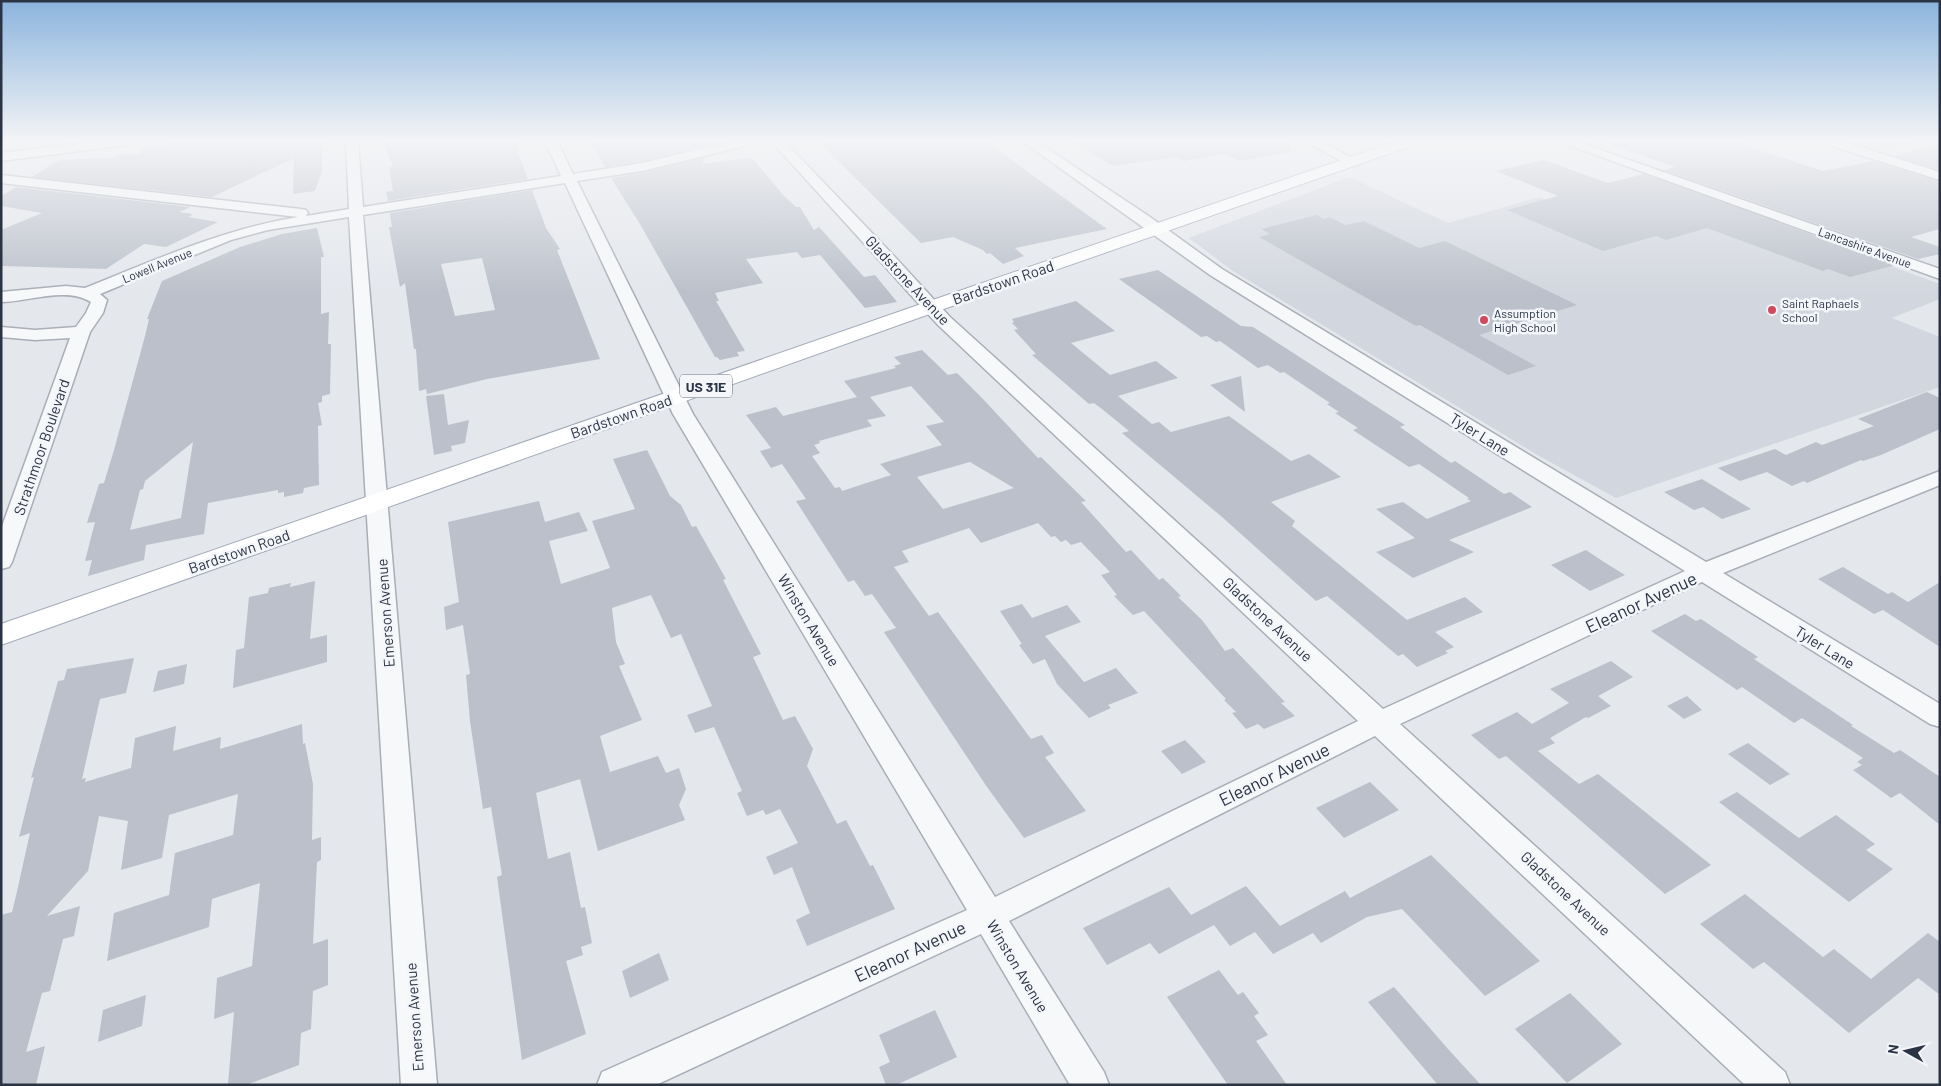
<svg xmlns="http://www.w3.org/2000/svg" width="1941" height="1086" font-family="Barlow,sans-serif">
<rect width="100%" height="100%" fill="#e4e7ec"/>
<!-- built -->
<path fill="#d2d6de" d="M1842 141H1929L1877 152Z
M1349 177 1448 223 1540 197 1615 228 1709 200 1940 284V299L1892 318 1940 337V387L1616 498 1541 457 1233 271 1189 238Z"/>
<!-- building -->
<path fill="#bbc0ca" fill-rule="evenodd" d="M186 141H329L322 144V171L315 191 293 194 294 158 212 197 32 177 59 160 113 158 119 154H140L143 148Z
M383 141H516L517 150 528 179 388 201 386 192 393 191 389 167H393Z
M590 141H715L713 144 642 161 605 167Z
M818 141H985L1107 229 1015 248 1024 256 1003 264 990 253 987 254 983 250 953 237 921 243Z
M1072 141H1290L1291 152 1239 161 1225 154 1184 161 1177 157 1113 166Z
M1611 141H1731L1823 171 1873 161 1940 182V229L1911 237 1940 247V254L1918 259 1663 170 1675 167 1610 144Z
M1940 144V170L1895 156Z
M706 157 702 164 749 158 754 160 784 196 796 207H800L814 230 819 227 864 277 875 275 897 302 865 308 820 255 802 258 797 252 746 259 763 283 715 293 719 301H716L745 351 737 352 739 356 720 360 717 357H715L640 224 611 178 642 173Z
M1544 160 1608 183 1644 174 1896 265 1850 277 1828 269 1823 271 1707 228 1666 240 1656 236 1603 251 1507 210 1558 196 1496 171Z
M16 187 191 207 179 212 193 214 188 217 218 222 166 247 144 244 106 269 1 266V230L42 213 1 206V196Z
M532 190 546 228 560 249 557 250 600 359 487 379 427 394 426 389 419 391 416 349H414L405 283 400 287 389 227H392L390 213ZM482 258 495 310 455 316 441 264Z
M1317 215 1324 219 1329 217 1346 225 1364 221 1419 248 1445 241 1577 305 1479 335 1536 366 1508 375 1420 325 1416 326 1259 237 1270 234 1261 229Z
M317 228 324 257H321V314L329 312 328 344H331L330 394 322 396V402L318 403 322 425 318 426 319 485 304 488 303 493 284 497V492L278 493V490L208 503 204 534 146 545 144 560 88 576 92 560 85 561 95 522 87 523 99 484 104 483 114 450 145 336 149 319H147L162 281 240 247 282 234ZM193 442 181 518 130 530 140 490 143 489 145 481Z
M1158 270 1241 326 1253 327 1405 425 1400 427 1451 463 1455 461 1504 494 1510 492 1532 507 1449 540 1474 552 1413 578 1376 552 1415 538 1376 509 1403 502 1427 519 1471 501 1467 499 1469 498 1419 464 1409 467 1353 430 1358 428 1335 413 1339 412 1327 404 1330 403 1284 372 1280 373 1268 365 1258 368 1220 341 1216 342 1207 336 1201 337 1119 279Z
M1076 301 1115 331 1071 343 1110 375 1156 361 1178 378 1118 396 1152 424 1159 422 1171 432 1229 416 1291 461 1309 454 1341 477 1271 502 1295 521 1292 526 1407 620 1465 597 1483 612 1435 632 1454 647 1445 651 1448 653 1417 667 1403 654 1398 656 1327 596 1316 601 1222 517 1122 433 1129 431 1102 409 1094 403 1089 404 1032 355 1036 354 1014 330 1018 329 1012 323 1014 322 1012 319Z
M922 350 948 375 957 373 983 399 1038 458 1041 457 1045 461 1086 501 1081 502 1126 552 1131 550 1159 580 1163 578 1181 596 1178 597 1202 620 1225 651 1233 648 1285 702 1281 703 1295 716 1264 729 1258 724 1246 729 1232 713 1236 712 1224 700 1226 699 1144 611 1133 615 1114 596 1117 595 1101 575 1110 572 1081 542 1071 545 1066 540 1061 542 1055 536 1051 537 1038 523 981 543 969 528 902 551 909 562 894 567 929 616 938 612 1031 739 1042 735 1054 753 1045 757 1086 811 1024 838 987 787 884 632 896 628 872 594 865 596 854 580 848 582 796 501 806 499 782 464 771 468 760 451 771 448 746 415 776 407 783 416 857 397 844 381 896 368 894 366 901 364 894 357ZM911 386 944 422 926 426 942 445 880 464 891 475 842 491 840 487 835 488 812 456 820 453 814 445 820 443 819 441 872 426 867 420 886 416 870 397ZM970 462 1014 488 943 509 917 477Z
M1241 376 1245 412 1210 385Z
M1927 392 1940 398V429L1881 455 1863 461 1861 460 1807 483 1804 481 1792 486 1767 472 1740 481 1718 468 1775 449 1786 455 1816 442 1822 445 1874 426 1858 419Z
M444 394 448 425 469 420 465 443 451 446 452 451 434 455 426 396Z
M647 450 670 496 681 505 692 527 696 526 726 579 723 580 761 654 753 657 783 720 795 716 813 749 807 766 837 824 846 820 870 866 873 865 895 909 807 946 796 920 810 913 792 867 774 875 766 857 798 843 780 809 766 815 763 810 747 816 737 793 742 791 714 727 695 733 687 715 712 706 681 634 671 638 651 595 612 608 616 642 625 664 619 666 642 720 600 736 610 772 658 756 666 773 679 768 686 789 679 805 685 820 598 851 580 779 536 793 548 859 570 852 581 908 585 907 592 943 581 947 583 955 566 961 586 1034 522 1060 497 877 502 875 491 807 483 809 470 721 466 675 470 674 463 625 446 630 444 607 459 602 448 522 539 501 545 522 579 512 588 531 549 541 561 584 610 568 592 521 635 509 613 459Z
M1702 479 1751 509 1722 519 1703 507 1694 510 1664 492Z
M1586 550 1604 562 1625 575 1590 591 1551 565Z
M1843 567 1888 594 1892 592 1908 602 1940 582V647L1883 610 1874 614 1818 579Z
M315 581 310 639 327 635V662L233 688 236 650 244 648 249 597 268 593 269 588 291 583 290 587Z
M1022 604 1032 618 1067 605 1081 622 1045 636 1084 682 1116 668 1138 693 1108 705 1111 708 1089 718 1057 684 1045 659 1033 664 1019 645 1022 644 1000 611Z
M1685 614 1696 621 1701 619 1758 657 1754 659 1853 725 1851 726 1894 753 1900 750 1940 777V825L1900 793 1891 798 1853 770 1862 765 1857 762 1863 758 1802 718 1794 723 1742 687 1737 690 1651 631Z
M134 658 126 693 100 699 82 779 86 778 85 782 131 768 135 738 176 726 173 751 221 737 220 749 302 724 303 744 305 743 313 784 312 840 321 837V860L317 862 313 944 328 939V985L313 991 311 1029 301 1033 299 1065 246 1085H228L234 1012 214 1019 217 978 252 966 260 883 212 899 209 927 107 961 114 913 169 895 175 853 233 835 238 794 169 815 162 858 121 870 128 821 99 816 88 871 47 916 80 906 74 936 63 939 50 991 42 993 26 1052 45 1046 36 1085H1V915L12 912 16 896 30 833 19 837 34 777 31 778 58 681 64 680 67 669Z
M1611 661 1633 677 1598 696 1611 706 1588 718 1586 717 1550 738 1555 743 1538 751 1579 784 1598 774 1711 865 1665 894 1506 756 1499 759 1471 735 1517 712 1532 724 1569 703 1550 689Z
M187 664 184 684 153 692 158 671Z
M1687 696 1702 710 1684 719 1667 706Z
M1185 740 1206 762 1182 774 1161 751Z
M1748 743 1790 774 1770 785 1728 754Z
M1370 782 1399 810 1344 838 1316 808Z
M1737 792 1799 838 1836 815 1875 844 1866 850 1893 869 1849 902 1719 802Z
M1431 855 1540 961 1485 996 1402 909 1367 917 1321 943 1313 933 1273 954 1255 932 1230 946 1214 925 1159 954 1150 943 1107 965 1083 928 1169 887 1191 915 1246 886 1280 926 1345 891 1350 898Z
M1745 894 1823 957 1834 949 1871 979 1928 933 1940 942V995L1918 978 1849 1033 1764 962 1753 969 1700 924Z
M659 953 669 980 630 998 622 971Z
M1219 970 1238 995 1243 992 1259 1013 1254 1016 1268 1035 1256 1041 1287 1085H1228L1167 997Z
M1394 987 1448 1049 1481 1085H1438L1368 1002Z
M1570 993 1622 1044 1567 1083 1515 1029Z
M146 995 142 1026 98 1042 103 1010Z
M935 1010 957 1057 896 1085H886L879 1067 890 1062 879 1035Z"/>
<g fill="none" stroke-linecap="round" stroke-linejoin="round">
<!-- street casing -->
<g stroke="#a9aeb7" stroke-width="3">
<path id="street" d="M97 141H133L127 145 1 161V153Z
M346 141H358L363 207 561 176 545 141H557L573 174 642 163 733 141H755L753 144 642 171 577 181 693 414 995 897 1358 721 938 325 771 141H784L894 256 950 317 1383 709 1685 571 1210 275 1022 141H1036L1150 217 1222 269 1706 562 1940 471V485L1723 573 1940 704V727L1930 724 1702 582 1400 724 1785 1072 1790 1085H1745L1375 736 1009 921 1104 1072 1109 1085H1070L981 934 656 1085H597L602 1072 967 910 673 414 565 183 363 215 437 1085H401L349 217 268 230 231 240 100 294 107 300 103 313 90 332 12 562 9 567 1 569V529L70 338 35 340 1 337V327L35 330 76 327 86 313 91 302C66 286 28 302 1 302V292L66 286 85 288C155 260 223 229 298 217L1 183V175L301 209 306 210 308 213 306 216 349 209Z
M1305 141H1321L1359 162 1358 165H1348Z
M1557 141H1575L1940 269V279Z
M1823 141H1842L1940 172V180L1825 144Z"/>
</g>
<!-- primary casing -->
<g stroke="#a3abb8" stroke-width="2">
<path id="primary" d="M1397 141H1419L1417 144 938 311 1 645V624L924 303Z"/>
</g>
<!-- street -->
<use href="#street" fill="#f7f8fa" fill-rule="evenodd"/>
<!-- primary -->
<use href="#primary" fill="#fff" fill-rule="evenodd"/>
</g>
<!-- sky -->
<linearGradient id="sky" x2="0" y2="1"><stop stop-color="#8bb4dd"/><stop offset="0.48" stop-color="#f3f4f6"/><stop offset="1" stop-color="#f3f4f6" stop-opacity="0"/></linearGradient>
<rect width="1941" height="293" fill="url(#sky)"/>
<!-- markers -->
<g fill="#d1495b" stroke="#f4f6f9" stroke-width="2">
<circle cx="1772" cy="310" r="5"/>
<circle cx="1484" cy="320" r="5"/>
</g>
<g text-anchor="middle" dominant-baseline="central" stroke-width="5" stroke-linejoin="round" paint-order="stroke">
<!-- far-street labels -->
<g font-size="12" fill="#2b3445" stroke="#f4f6f9">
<text transform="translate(1865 247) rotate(20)">Lancashire Avenue</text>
<text transform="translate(157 265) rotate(-22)">Lowell Avenue</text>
</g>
<!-- far-poi labels -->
<g font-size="12" fill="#2b3445" stroke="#f4f6f9" text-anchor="start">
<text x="1782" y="303">Saint Raphaels<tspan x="1782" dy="14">School</tspan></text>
<text x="1494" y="313">Assumption<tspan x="1494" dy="14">High School</tspan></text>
</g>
<!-- shield labels -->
<rect fill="#f4f6f9" stroke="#676e7b" stroke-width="1" x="680" y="374.5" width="52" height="23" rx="4"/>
<g font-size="14" font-weight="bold" fill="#2b3445">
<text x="706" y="386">US 31E</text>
</g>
<!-- street labels -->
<g font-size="15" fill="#2b3445" stroke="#f4f6f9">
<text transform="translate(908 280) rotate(47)">Gladstone Avenue</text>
<text transform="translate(1003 282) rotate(-19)">Bardstown Road</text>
<text transform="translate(621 416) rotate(-19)">Bardstown Road</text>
<text transform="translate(1480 434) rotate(32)">Tyler Lane</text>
<text transform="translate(41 447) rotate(-71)">Strathmoor Boulevard</text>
<text transform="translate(239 551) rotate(-19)">Bardstown Road</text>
<text transform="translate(385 613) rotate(-94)">Emerson Avenue</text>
<text transform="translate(1268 619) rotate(43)">Gladstone Avenue</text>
<text transform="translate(809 620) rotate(59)">Winston Avenue</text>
<text transform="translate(1825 647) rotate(32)">Tyler Lane</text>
<text transform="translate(1566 893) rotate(43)">Gladstone Avenue</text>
<text transform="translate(1018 966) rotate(59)">Winston Avenue</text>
<text transform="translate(414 1017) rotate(-94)">Emerson Avenue</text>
</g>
<!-- near-street labels -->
<g font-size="18" fill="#2b3445" stroke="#f4f6f9">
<text transform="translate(1641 602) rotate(-25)">Eleanor Avenue</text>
<text transform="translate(1274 774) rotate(-26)">Eleanor Avenue</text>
<text transform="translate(910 951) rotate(-25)">Eleanor Avenue</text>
</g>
</g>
<!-- border -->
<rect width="1941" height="1086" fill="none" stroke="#2b3445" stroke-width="5"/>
<!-- north arrow -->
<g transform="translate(1906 1051) rotate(278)" stroke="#f4f6f9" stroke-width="4" paint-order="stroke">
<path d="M0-4L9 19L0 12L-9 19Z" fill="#2b3445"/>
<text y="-8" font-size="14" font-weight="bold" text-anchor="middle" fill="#2b3445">N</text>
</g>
</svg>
